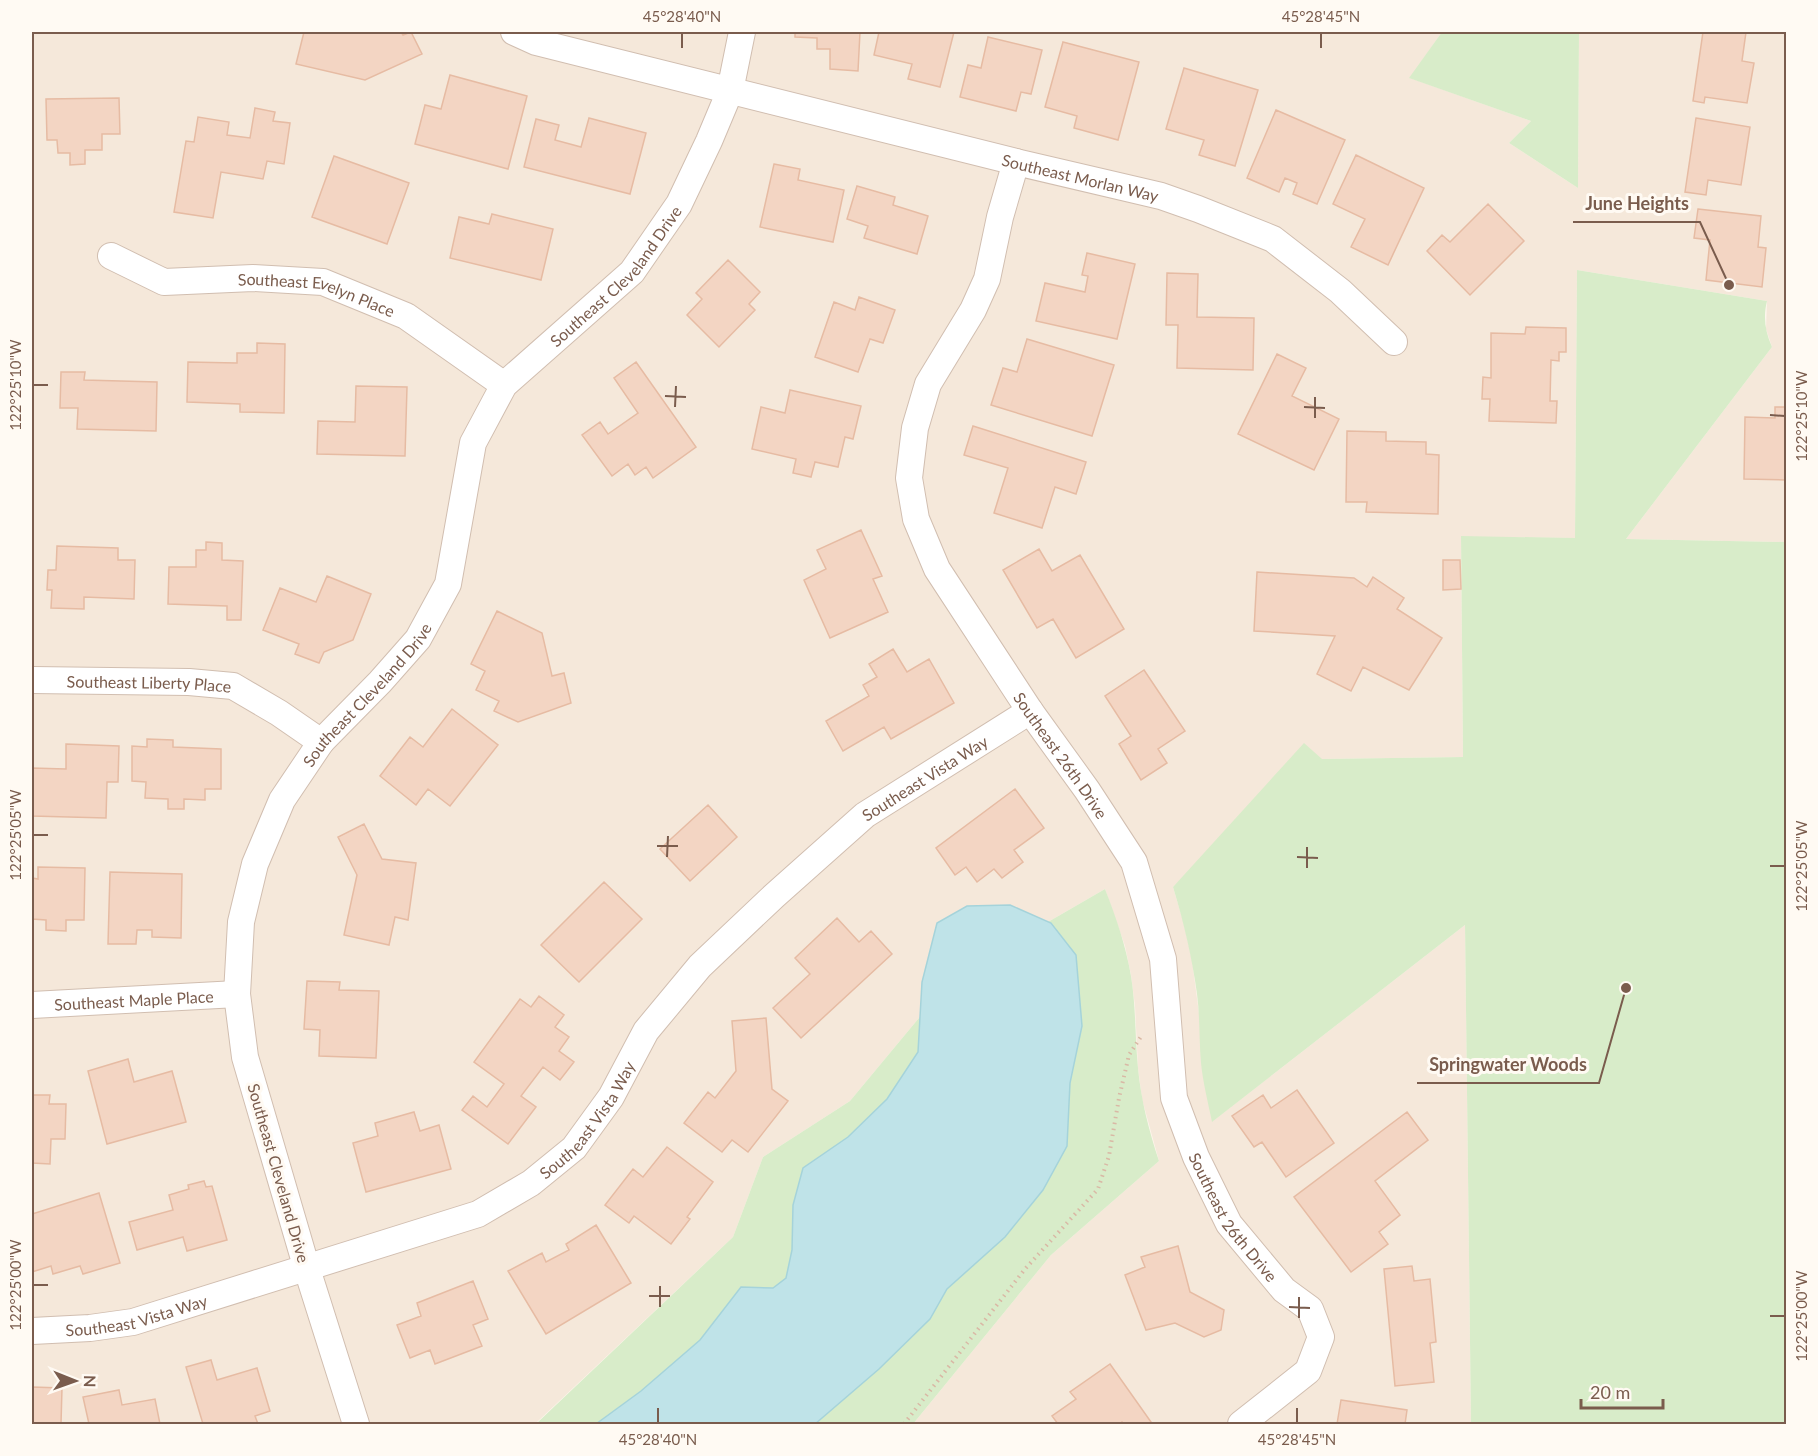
<svg xmlns="http://www.w3.org/2000/svg" width="1818" height="1456" font-family="Lato,sans-serif">
<rect width="100%" height="100%" fill="#fdf6ec"/>
<!-- residential -->
<path fill="#f5e8da" d="M32 32H1442L1410 78 1531 121 1509 143 1578 188 1579 32H1786V542L1626 539 1772 347 1766 329 1767 301 1577 270 1575 538 1461 537 1463 757 1321 759 1173 887 1184 924 1192 960 1213 1121 1465 925 1471 1424H913L1051 1255 1159 1161 1142 1099 1138 1068 1135 1006 1131 975 1125 946 1105 889 953 977 850 1101 763 1157 733 1237 536 1423 521 1424H32Z"/>
<!-- green -->
<path fill="#d8ecc9" d="M1442 32H1579L1578 188 1509 143 1531 121 1409 78Z
M1577 270 1767 301C1763 317 1765 331 1772 347L1626 539 1786 542V1424H1471L1465 925 1212 1122C1208 1102 1203 1083 1201 1063 1199 1040 1200 1017 1197 994 1192 958 1184 923 1173 887L1304 743 1322 759 1463 757 1461 536 1575 538Z
M1105 889C1116 917 1126 946 1131 976 1136 1007 1135 1037 1138 1068 1141 1100 1149 1131 1159 1161L1051 1255 913 1424H521L537 1423 733 1237 763 1157 850 1101 953 977Z"/>
<!-- water -->
<path fill="#bfe3e8" stroke="#a5d3da" stroke-width="1.5" d="M1010 905 1051 923 1076 955 1082 1026 1070 1083 1067 1146 1043 1190 1005 1237 947 1289 930 1319 879 1369 815 1424H596L641 1391 700 1340 741 1287 773 1288 786 1278 792 1250 793 1205 803 1168 848 1137 887 1099 918 1052 922 982 937 923 967 906Z"/>
<!-- building -->
<path fill="#f3d5c3" stroke="#e6bba3" stroke-width="1.5" d="M304 32H401L403 35 411 32 422 54 365 80 296 64Z
M795 32H860L858 71 830 69V49H817V38L795 37Z
M879 32H954L940 87 908 79 912 64 874 55Z
M1703 32H1746L1742 61 1754 63 1747 103 1705 97 1704 103 1693 101Z
M988 37 1042 50 1031 94 1021 92 1016 111 960 97 968 65 981 68Z
M1063 42 1139 62 1118 140 1074 128 1077 116 1045 107Z
M1184 68 1258 90 1235 166 1199 155 1204 140 1166 129Z
M450 75 527 96 508 169 415 144 425 105 441 109Z
M119 98 120 134H102V150H85V164L70 165V153H58L57 140H47L46 99Z
M255 108 275 112 273 121 290 123 284 164 267 161 263 179 221 172 213 218 174 212 186 141 194 142 198 117 229 122 227 135 250 138Z
M1276 110 1345 140 1317 204 1293 194 1297 183 1285 178 1279 192 1247 178Z
M589 118 646 133 630 194 524 167 536 119 559 125 555 140 581 147Z
M1696 118 1750 127 1741 185 1708 180 1706 195 1685 192Z
M1356 155 1424 188 1388 265 1351 247 1365 219 1333 204Z
M334 156 409 183 387 244 312 217Z
M774 164 800 169 798 180 844 190 833 242 760 227Z
M857 186 895 197 893 205 928 216 917 254 864 238 868 226 847 219Z
M1488 204 1524 241 1470 295 1427 251 1442 235 1450 242Z
M1698 209 1761 216 1758 247 1766 248 1762 287 1706 280 1710 240 1694 238Z
M492 214 553 229 541 280 450 258 459 217 489 224Z
M1087 253 1135 264 1117 339 1036 321 1045 283 1085 292 1088 276 1082 275Z
M728 260 760 292 749 304 755 310 719 347 687 315 702 299 696 293Z
M1167 273 1198 274 1197 317 1254 318 1253 370 1177 368 1178 325H1166Z
M859 297 895 310 883 343 870 339 858 372 815 357 834 302 855 310Z
M1526 327 1566 328V352H1559V361L1551 360 1550 401H1557L1556 423 1489 421 1490 399H1482L1483 377 1491 378V333L1525 334Z
M1027 339 1114 365 1092 436 991 405 1003 368 1017 372Z
M257 343 285 344 284 413 240 412V404L187 402 188 362 237 363V353H257Z
M1277 354 1306 368 1292 396 1339 419 1314 470 1238 434Z
M636 362 696 447 653 478 646 467 635 475 628 464 612 476 582 435 600 422 608 434 638 413 614 378Z
M61 372H85L84 380 157 382 156 431 77 429 78 408H60Z
M356 386 407 387 405 456 317 454 318 421 355 422Z
M790 390 861 406 853 439 845 437 838 467 815 462 811 477 793 473 796 459 752 449 761 407 785 413Z
M1775 407H1786V480L1744 479 1745 417 1775 418Z
M973 426 1086 462 1076 494 1055 487 1042 528 994 513 1008 468 964 455Z
M1347 431 1386 432V441L1426 442V454L1439 455 1438 514 1366 512 1367 502H1346Z
M861 530 882 576 873 579 888 612 830 638 804 580 826 569 817 550Z
M206 542 222 543V560L243 561 241 620H227V606L168 604 169 567H196V550H206Z
M57 546 118 548V560H135L134 599 84 597V609L51 608 52 590H47L48 570H56Z
M1039 549 1052 571 1080 555 1124 629 1076 658 1053 619 1037 628 1003 570Z
M1443 560H1460L1461 589 1443 590Z
M1257 572 1354 578 1367 587 1373 577 1404 598 1397 609 1442 638 1409 690 1363 667 1351 691 1317 674 1335 636 1254 631Z
M327 576 371 594 353 640 324 652 319 663 295 654 299 644 263 630 280 588 316 602Z
M497 611 542 633 552 676 564 673 571 703 518 722 494 711 499 701 476 690 485 671 471 664Z
M893 649 907 672 929 659 954 703 891 739 884 727 843 751 826 721 869 696 863 685 877 677 869 664Z
M1144 670 1185 731 1158 749 1167 763 1141 780 1119 744 1131 736 1105 696Z
M452 709 498 745 450 806 428 789 416 805 380 776 410 737 423 747Z
M147 739 173 740V747L221 749V789H205V800L184 799V809H168V799L145 798 146 782 132 781V746L147 747Z
M66 744 119 746 118 782H107L106 818 32 816V768L66 769Z
M1015 789 1044 828 1014 850 1023 862 1002 878 994 869 977 882 966 867 955 875 936 848Z
M708 805 737 837 690 881 660 849Z
M364 824 382 859 416 863 408 920 395 917 389 945 344 935 357 875 338 837Z
M38 867 85 868 84 920H66V931L46 930V920L32 919V878L38 879Z
M110 872 182 874 181 938 152 937V930H137L136 944H108Z
M604 882 642 919 579 982 541 945Z
M837 918 859 942 871 931 892 954 801 1038 773 1008 810 974 795 958Z
M307 981 340 982 339 990 379 991 376 1058 319 1056 320 1030 304 1029Z
M539 996 564 1015 555 1027 569 1037 559 1051 574 1062 560 1080 543 1067 521 1096 536 1107 508 1144 462 1110 473 1096 487 1107 504 1084 474 1062 520 999 531 1007Z
M766 1018 772 1089 788 1101 748 1152 732 1140 722 1152 684 1123 708 1092 715 1098 736 1071 732 1021Z
M128 1059 134 1082 172 1071 186 1122 107 1144 88 1071Z
M1297 1090 1334 1143 1286 1177 1262 1142 1254 1147 1232 1116 1263 1095 1271 1108Z
M32 1095H50L49 1104H66L65 1139H51L50 1164 32 1163Z
M414 1112 420 1131 439 1125 451 1169 366 1192 353 1143 378 1136 375 1123Z
M1407 1112 1428 1140 1375 1181 1400 1215 1379 1232 1388 1244 1351 1272 1294 1197Z
M667 1147 713 1182 687 1217 690 1219 671 1244 634 1216 629 1223 605 1205 633 1169 643 1177Z
M204 1181 206 1187 212 1186 227 1240 187 1251 183 1237 137 1250 129 1222 173 1210 169 1195 189 1189 188 1185Z
M99 1193 120 1263 83 1274 80 1266 53 1274 51 1266 32 1272V1214Z
M596 1225 631 1283 546 1334 508 1271 542 1253 546 1262 569 1250 566 1244Z
M1178 1246 1190 1292 1224 1310 1221 1330 1204 1337 1175 1323 1146 1330 1125 1275 1145 1267 1141 1257Z
M1412 1266 1414 1281 1430 1279 1436 1342 1430 1343 1434 1382 1395 1386 1384 1269Z
M473 1281 488 1319 473 1325 482 1346 435 1364 430 1350 410 1358 397 1325 421 1316 417 1303Z
M211 1360 217 1380 257 1368 270 1411 255 1416 258 1424H203L186 1367Z
M1110 1364 1151 1422 1147 1424H1124L1122 1422 1119 1424H1058L1052 1416 1076 1399 1070 1392Z
M32 1387 62 1388 61 1424H32Z
M119 1390 122 1405 155 1399 160 1424H89L83 1397Z
M1341 1400 1407 1410 1405 1424H1337Z"/>
<g fill="none" stroke-linecap="round" stroke-linejoin="round">
<!-- minor casing -->
<g stroke="#d1beb0" stroke-width="28">
<g id="minor">
<path id="s1" d="M514 32 536 42 1016 162 1161 196 1198 209 1273 239 1340 291 1394 342"/>
<path id="s2" d="M1016 162 1000 217 987 279 973 310 928 384 915 428 909 478 916 519 937 569 1030 711 1087 790 1134 862 1163 959 1174 1098 1196 1157 1229 1224 1284 1290 1310 1309 1321 1337 1308 1371 1241 1424"/>
<path id="s3" d="M111 256 164 282 253 278 323 282 406 316 504 385"/>
<path id="s4" d="M32 680 189 682 233 686 279 713 321 742"/>
<path id="s5" d="M32 1005 237 994"/>
<path id="s6" d="M32 1331 90 1328 133 1322 478 1214 531 1183 574 1148 611 1097 646 1031 700 966 774 896 865 815 1030 711"/>
<path id="s7" d="M356 1424 307 1269 245 1057 237 994 241 922 255 864 282 800 321 742 380 682 418 639 448 584 473 443 504 385 632 272 679 204 709 141 730 91 742 32"/>
</g>
</g>
<!-- path -->
<path stroke="#d9b8a5" stroke-width="4" stroke-dasharray="1.5 4.5" stroke-linecap="butt" d="M904 1424 1025 1269 1098 1189 1109 1156 1119 1098 1129 1055 1142 1035"/>
<!-- minor -->
<use href="#minor" stroke="#fff" stroke-width="26"/>
</g>
<!-- ticks -->
<path fill="none" stroke="#7a5c4d" stroke-width="2" d="M682 48V33M1321 48V33M33 385H48M665 396 686 397M675 407 676 386M1304 407 1325 408M1770 415 1785 416M1315 418V397M33 835H48M657 846H678M667 857 668 836M1297 857 1318 858M1770 866H1785M1307 868V847M33 1285H48M649 1296H670M660 1307V1286M1289 1307 1310 1308M1770 1316H1785M1299 1318V1297M658 1423V1408M1297 1423V1408"/>
<g text-anchor="middle" dominant-baseline="central" stroke-width="6" stroke-linejoin="round" paint-order="stroke">
<!-- street labels -->
<g font-size="16" fill="#7a5c4d" stroke="#fffaf3">
<text stroke="none"><textPath href="#s1" startOffset="585">Southeast Morlan Way</textPath></text>
<text stroke="none"><textPath href="#s7" startOffset="1288">Southeast Cleveland Drive</textPath></text>
<text stroke="none"><textPath href="#s3" startOffset="214">Southeast Evelyn Place</textPath></text>
<text stroke="none"><textPath href="#s4" startOffset="117">Southeast Liberty Place</textPath></text>
<text stroke="none"><textPath href="#s7" startOffset="784">Southeast Cleveland Drive</textPath></text>
<text stroke="none"><textPath href="#s2" startOffset="657">Southeast 26th Drive</textPath></text>
<text stroke="none"><textPath href="#s6" startOffset="1096">Southeast Vista Way</textPath></text>
<text stroke="none"><textPath href="#s5" startOffset="102">Southeast Maple Place</textPath></text>
<text stroke="none"><textPath href="#s6" startOffset="610">Southeast Vista Way</textPath></text>
<text transform="translate(279 1173) rotate(74)">Southeast Cleveland Drive</text>
<text stroke="none"><textPath href="#s2" startOffset="1161">Southeast 26th Drive</textPath></text>
<text stroke="none"><textPath href="#s6" startOffset="106">Southeast Vista Way</textPath></text>
</g>
</g>
<!-- callouts -->
<path fill="none" stroke="#7a5c4d" stroke-width="2" d="M1729 285L1700 222H1573M1626 988L1599 1083H1417"/>
<g fill="#7a5c4d" stroke="#fffaf3" stroke-width="2">
<circle cx="1729" cy="285" r="6"/>
<circle cx="1626" cy="988" r="6"/>
</g>
<g font-size="18" text-anchor="middle" font-weight="bold" fill="#7a5c4d" stroke="#fffaf3" stroke-width="6" stroke-linejoin="round" paint-order="stroke">
<text x="1637" y="210">June Heights</text>
<text x="1508" y="1071">Springwater Woods</text>
</g>
<!-- border -->
<rect width="1818" height="1456" fill="none" stroke="#fffaf3" stroke-width="66"/>
<!-- north arrow -->
<g transform="translate(75 1381) rotate(91)" stroke="#fffaf3" stroke-width="4.5" paint-order="stroke">
<path d="M0-4.5L10 22L0 15L-10 22Z" fill="#7a5c4d"/>
<text y="-9" font-size="16" font-weight="bold" text-anchor="middle" fill="#7a5c4d">N</text>
</g>
<!-- scale -->
<path d="M1581 1399v9h82v-9" fill="none" stroke="#7a5c4d" stroke-width="3"/>
<text x="1590" y="1399" font-size="18" fill="#7a5c4d" stroke="#fffaf3" stroke-width="4.5" paint-order="stroke">20 m</text>
<rect x="33" y="33" width="1752" height="1390" fill="none" stroke="#7a5c4d" stroke-width="2"/>
<g font-size="15" text-anchor="middle" fill="#7a5c4d">
<text x="682" y="22">45°28'40"N</text>
<text x="1321" y="22">45°28'45"N</text>
<text transform="translate(16 385) rotate(-90)" y="5">122°25'10"W</text>
<text transform="translate(1802 416) rotate(-90)" y="5">122°25'10"W</text>
<text transform="translate(16 835) rotate(-90)" y="5">122°25'05"W</text>
<text transform="translate(1802 866) rotate(-90)" y="5">122°25'05"W</text>
<text transform="translate(16 1285) rotate(-90)" y="5">122°25'00"W</text>
<text transform="translate(1802 1316) rotate(-90)" y="5">122°25'00"W</text>
<text x="658" y="1445">45°28'40"N</text>
<text x="1297" y="1445">45°28'45"N</text>
</g>
</svg>
